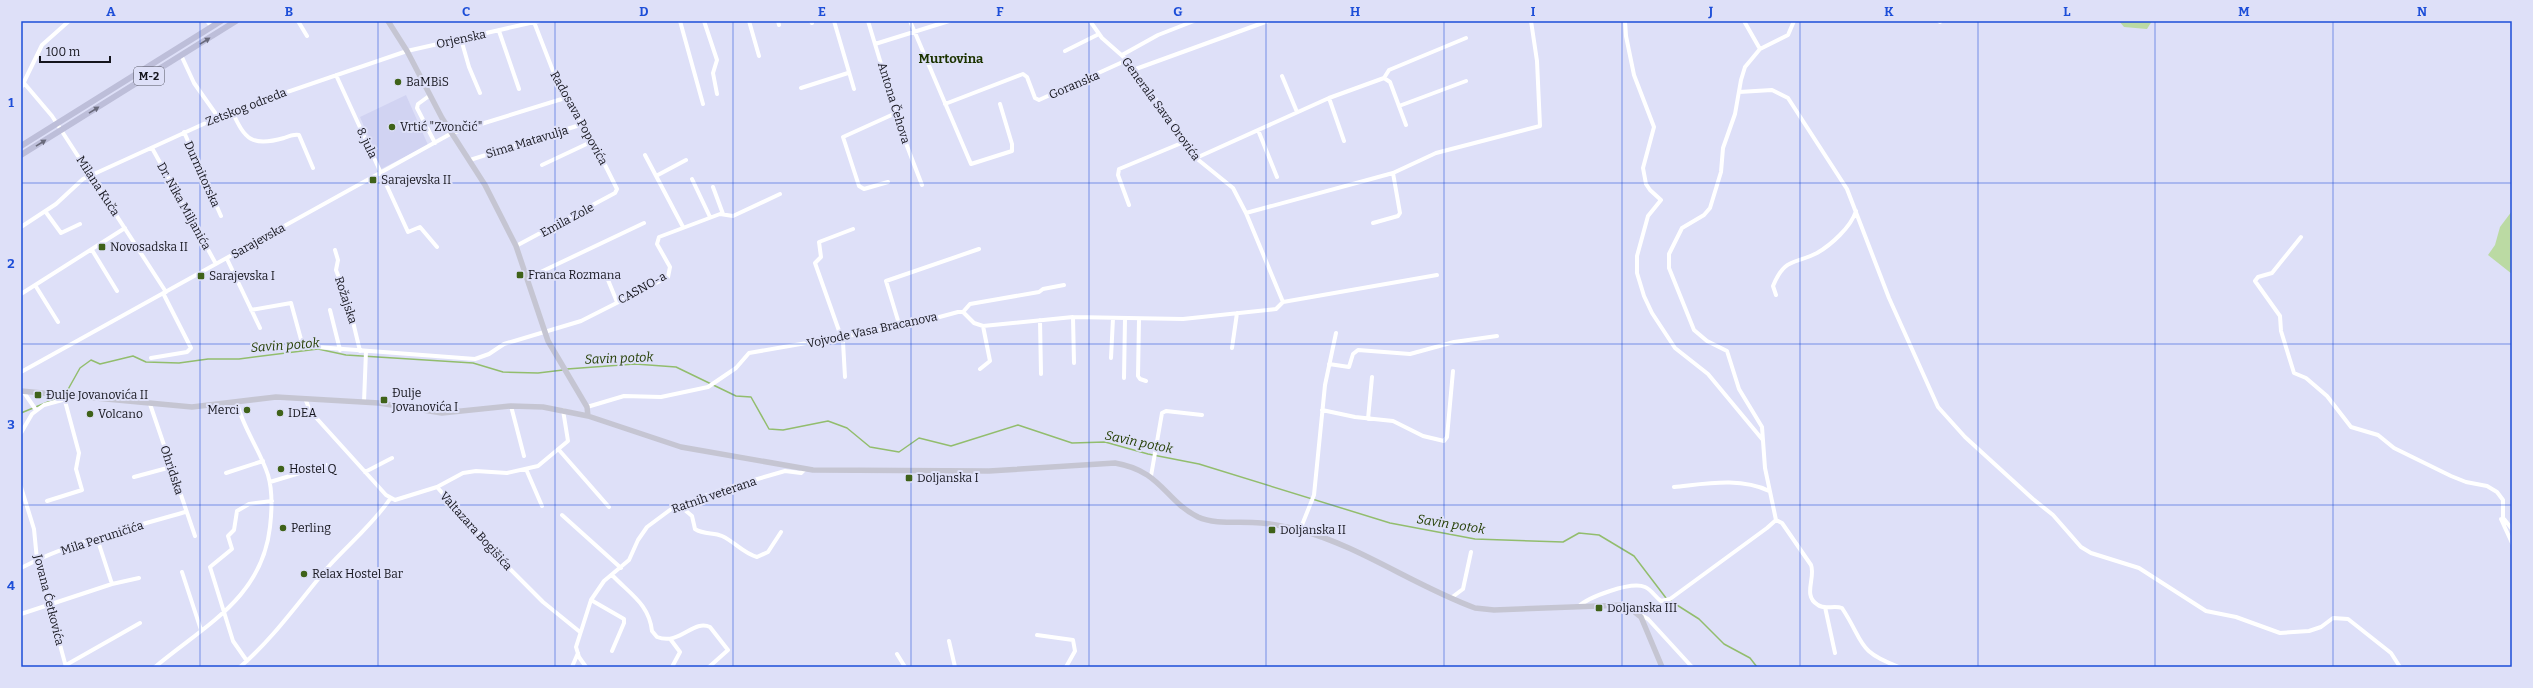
<svg xmlns="http://www.w3.org/2000/svg" width="2533" height="688" font-family="Bitter,serif">
<rect width="100%" height="100%" fill="#dee0f8"/>
<!-- built -->
<path fill="#d1d3f2" d="M406 95 428 145 379 170 365 139 368 136 360 117Z"/>
<!-- green -->
<path fill="#bbdaa3" d="M2119 21H2152L2147 29 2124 27Z
M2512 211V274L2488 255 2495 245 2500 227Z"/>
<g fill="none" stroke-linecap="round" stroke-linejoin="round">
<!-- stream -->
<path stroke="#92bd6d" stroke-width="1.5" d="M567 369 635 364 676 367 736 396 751 397 769 429 783 430 828 421 847 428 870 447 899 452 919 438 951 446 1018 425 1072 443 1105 442 1148 454 1199 464 1390 523 1475 539 1563 542 1579 533 1599 535 1634 556 1666 598
M66 393 80 368 91 360 100 364 133 356 146 362 179 363 208 359H239L318 349 346 355 473 363 503 372 538 373 563 370
M21 413 60 397
M1669 600 1699 619 1724 644 1750 658 1757 667"/>
<!-- street -->
<path stroke="#fff" stroke-width="4" d="M207 21 212 27
M298 21 307 36
M680 21 703 104
M704 21 717 60 713 73 717 94
M749 21 759 56
M778 21 779 25
M811 21 812 23
M834 21 854 89
M868 21 902 133 922 185
M910 21 971 164 1012 151V144L1000 104
M1090 21 1102 38 1127 60 1175 125 1196 158 1233 188 1246 213 1283 302
M1625 21 1626 36 1634 75 1654 127 1643 168 1646 184 1650 190 1661 200 1648 216 1637 256V273L1644 296 1652 313 1675 348 1708 374 1762 439
M1744 21 1760 49
M1939 21 1940 22
M499 31 519 89
M461 39 469 67 480 93
M875 44 949 21
M1065 51 1099 34
M181 55 194 83 218 117
M1122 55 1158 35 1194 21
M1133 70 1268 21
M336 75 408 232 420 227 437 247
M1282 76 1297 112
M1384 78 1389 70 1466 38
M24 83 52 116 166 292
M21 88 42 45 69 21
M801 88 848 73
M1739 92 1772 90 1788 98 1847 189 1889 298 1938 407 1965 437 2033 499 2053 515 2081 547 2091 553 2139 568 2206 611 2236 617 2280 633 2309 631 2321 627 2333 618 2348 619 2391 653 2400 667
M429 96 418 104 417 108 435 143
M1329 98 1344 141
M945 104 1023 74 1027 77 1035 98 1039 100 1127 60
M1399 106 1466 81
M232 111C245 140 252 147 284 138 289 136 294 134 299 135L313 168
M1258 130 1277 177
M184 132 221 216
M152 148 216 264
M645 155 683 227
M1196 158 1329 98 1384 78 1390 82 1406 125
M470 160 583 124
M542 165 593 141
M656 176 686 160
M692 179 710 217
M888 182 864 189 859 186 843 137 896 113
M713 187 723 214
M1129 205 1118 175 1119 169 1184 142
M45 211 61 233 80 224
M1246 213 1393 173 1436 153 1540 126 1537 61 1531 21
M1373 223 1398 216 1400 213 1393 173
M21 227 56 204 83 179 232 111 407 51 539 21
M2301 237 2272 273 2258 277 2255 281 2280 316 2281 331 2294 373 2306 378 2327 396 2351 427 2378 435 2394 448 2451 476 2466 482 2487 486 2497 492 2503 500V518
M516 246 615 193 617 189 593 141 560 89 534 22
M92 250 117 291
M335 250 338 260 336 270 348 301 360 351
M227 259 260 328
M606 275 617 302
M528 278 644 223
M35 285 58 322
M21 294 125 228
M1776 295 1773 286C1785 257 1794 265 1817 253 1831 245 1851 227 1856 211
M1283 302 1437 275
M251 310 291 303 302 343 304 346 475 359 489 354 504 344 581 321 668 277 670 267 657 244 659 237 720 214 733 216 780 194
M330 310 340 350
M963 312 970 304 1039 292 1043 289 1064 285
M1073 317 1074 363
M1040 320 1041 374
M1139 320 1138 376 1140 379 1146 381
M900 327 886 281 979 249
M1232 348 1237 313
M151 358 187 352 191 348 163 293
M1111 358 1113 318
M1329 364 1349 367 1353 354 1358 350 1410 354 1454 342 1497 336
M980 369 990 361 983 326
M21 372 452 133 565 98
M845 377 843 342 815 263 821 257 819 242 853 229
M1124 378 1125 319
M23 391 36 410
M305 398 310 411 386 495 395 500 437 487 463 473 476 471 507 473 538 466 568 441 563 410
M364 402 366 351
M150 404 195 536
M511 406 524 456
M587 407 624 396 661 397 708 387 736 368 749 353 910 325 958 312H963L974 323 983 326 1073 317 1183 319 1276 309 1283 302
M1322 410 1355 417 1393 421 1423 436 1444 441 1447 437 1453 371
M1368 419 1372 377
M21 433 32 414 44 405 77 396
M559 450 609 507
M526 469 542 506
M365 472 392 458
M226 473 263 461
M1151 476 1162 413 1166 411 1202 415
M134 477 171 467
M270 482 326 465
M21 487 34 529 37 560 66 667
M437 487 507 566 543 602 580 632
M1674 487C1705 484 1740 477 1769 491
M47 501 82 490 76 469 79 453 65 401
M679 505 692 516 695 529C704 535 714 532 722 536 735 542 743 553 757 557L768 552 781 532
M562 515 621 568
M1776 520 1782 523 1811 565C1816 577 1802 596 1818 605 1825 610 1834 605 1842 608 1865 643 1856 651 1899 667
M2512 529 2504 519H2501L2512 543
M1300 530 1314 495 1325 385 1336 333
M97 538 112 584
M21 568C72 541 131 528 185 512
M182 572 201 630
M612 575C630 594 649 604 652 631L657 637C680 646 693 619 710 627L728 650 709 667
M1451 598 1463 589 1471 552
M591 600 624 619V623L612 651
M1578 607C1588 597 1631 581 1645 587 1652 590 1655 597 1661 601L1670 599 1767 528 1776 520 1765 468 1762 427 1739 389 1727 351 1707 341 1694 330 1669 268V254L1682 228 1704 215 1710 208 1721 172 1723 148 1735 114 1741 80 1745 67 1760 49 1788 35 1794 21
M1825 607 1835 653
M21 614 112 584 139 578
M1639 614 1648 619 1692 667
M1037 635 1073 640 1075 651 1066 667
M671 640 680 652 672 667
M949 641 955 667
M897 654 905 667
M247 661 233 641 210 567 232 549 228 536 234 530 237 511 249 504 272 501
M66 665 140 623
M155 667C205 625 262 598 270 527 272 510 273 492 268 475 260 450 243 428 237 403
M240 667C274 638 300 600 329 566 349 544 373 524 390 499
M572 667 578 653
M586 667 579 657 576 647 591 600 604 581 629 560 638 540 647 527 674 507 730 487 785 471 801 473 805 469"/>
<!-- secondary -->
<path stroke="#c5c5d2" stroke-width="5.5" d="M388 21 407 51 442 118 485 185 516 246 548 341 587 407 588 416
M21 391 192 407 276 397 379 403 442 413 511 406 543 407 588 416 681 447 813 470 989 471 1115 463C1162 471 1164 500 1198 517 1215 525 1241 521 1261 523 1273 524 1287 527 1300 530 1359 546 1417 587 1475 608L1494 610 1626 605 1641 617 1662 667"/>
<!-- primary -->
<path stroke="#bdbed9" stroke-width="6" d="M21 146 221 21
M21 155 236 21"/>
</g>
<!-- one-way arrows -->
<defs><path id="oneway-solid" d="M-6-.8H1V-3.2L6.5 0L1 3.2V.8H-6Z"/></defs>
<g fill="#696a7b">
<use href="#oneway-solid" transform="translate(205 41) rotate(-32)"/>
<use href="#oneway-solid" transform="translate(94 110) rotate(-32)"/>
<use href="#oneway-solid" transform="translate(41 143) rotate(-32)"/>
</g>
<!-- grid -->
<path fill="none" stroke="#1d4ed8" stroke-width="1" stroke-opacity="0.55" d="M200 21V667M378 21V667M555 21V667M733 21V667M911 21V667M1089 21V667M1266 21V667M1444 21V667M1622 21V667M1800 21V667M1978 21V667M2155 21V667M2333 21V667M21 183H2512M21 344H2512M21 505H2512"/>
<!-- markers -->
<g fill="#3f6219" stroke="#dee0f8" stroke-width="1.5">
<circle cx="398" cy="82" r="4"/>
<circle cx="392" cy="127" r="4"/>
<rect x="369" y="176" width="8" height="8" rx="2"/>
<rect x="98" y="243" width="8" height="8" rx="2"/>
<rect x="516" y="271" width="8" height="8" rx="2"/>
<rect x="197" y="272" width="8" height="8" rx="2"/>
<rect x="34" y="391" width="8" height="8" rx="2"/>
<rect x="380" y="396" width="8" height="8" rx="2"/>
<circle cx="247" cy="410" r="4"/>
<circle cx="280" cy="413" r="4"/>
<circle cx="90" cy="414" r="4"/>
<circle cx="281" cy="469" r="4"/>
<rect x="905" y="474" width="8" height="8" rx="2"/>
<circle cx="283" cy="528" r="4"/>
<rect x="1268" y="526" width="8" height="8" rx="2"/>
<circle cx="304" cy="574" r="4"/>
<rect x="1595" y="604" width="8" height="8" rx="2"/>
</g>
<g text-anchor="middle" dominant-baseline="central" stroke-width="4" stroke-linejoin="round" paint-order="stroke">
<!-- shield labels -->
<rect fill="#dee0f8" stroke="#51525f" stroke-width="1" x="134" y="67" width="30" height="18" rx="3"/>
<g font-size="11" font-weight="bold" fill="#15151d">
<text x="149" y="76">M-2</text>
</g>
<!-- street labels -->
<g font-size="12" fill="#15151d" stroke="#dee0f8">
<text transform="translate(461 39) rotate(-12)">Orjenska</text>
<text transform="translate(1074 85) rotate(-23)">Goranska</text>
<text transform="translate(894 103) rotate(73)">Antona Čehova</text>
<text transform="translate(246 107) rotate(-21)">Zetskog odreda</text>
<text transform="translate(1161 109) rotate(54)">Generala Sava Orovića</text>
<text transform="translate(579 118) rotate(61)">Radosava Popovića</text>
<text transform="translate(527 142) rotate(-17)">Sima Matavulja</text>
<text transform="translate(367 143) rotate(65)">8. jula</text>
<text transform="translate(202 174) rotate(66)">Durmitorska</text>
<text transform="translate(98 186) rotate(57)">Milana Kuča</text>
<text transform="translate(184 206) rotate(61)">Dr. Nika Miljanića</text>
<text transform="translate(567 220) rotate(-28)">Emila Zole</text>
<text transform="translate(258 241) rotate(-29)">Sarajevska</text>
<text transform="translate(642 288) rotate(-29)">CASNO-a</text>
<text transform="translate(346 300) rotate(72)">Rožajska</text>
<text transform="translate(872 330) rotate(-12)">Vojvode Vasa Bracanova</text>
<text transform="translate(172 470) rotate(72)">Ohridska</text>
<text transform="translate(714 495) rotate(-19)">Ratnih veterana</text>
<text transform="translate(476 531) rotate(48)">Valtazara Bogišića</text>
<text transform="translate(102 538) rotate(-18)">Mila Peruničića</text>
<text transform="translate(49 600) rotate(76)">Jovana Ćetkovića</text>
</g>
<!-- poi labels -->
<g font-size="12" fill="#15151d" stroke="#dee0f8" text-anchor="start">
<text x="406" y="82">BaMBiS</text>
<text x="400" y="127">Vrtić "Zvončić"</text>
<text x="381" y="180">Sarajevska II</text>
<text x="110" y="247">Novosadska II</text>
<text x="528" y="275">Franca Rozmana</text>
<text x="209" y="276">Sarajevska I</text>
<text x="392" y="393">Đulje<tspan x="392" dy="14">Jovanovića I</tspan></text>
<text x="46" y="395">Đulje Jovanovića II</text>
<text x="239" y="410" text-anchor="end">Merci</text>
<text x="288" y="413">IDEA</text>
<text x="98" y="414">Volcano</text>
<text x="289" y="469">Hostel Q</text>
<text x="917" y="478">Doljanska I</text>
<text x="291" y="528">Perling</text>
<text x="1280" y="530">Doljanska II</text>
<text x="312" y="574">Relax Hostel Bar</text>
<text x="1607" y="608">Doljanska III</text>
</g>
<!-- neighbourhood labels -->
<g font-size="13" font-weight="bold" fill="#1c3300" stroke="#dee0f8">
<text x="951" y="58">Murtovina</text>
</g>
<!-- water labels -->
<g font-size="13" font-style="italic" fill="#243e03" stroke="#dee0f8">
<text transform="translate(285 345) rotate(-4)">Savin potok</text>
<text transform="translate(619 358) rotate(-2)">Savin potok</text>
<text transform="translate(1139 442) rotate(12)">Savin potok</text>
<text transform="translate(1451 524) rotate(9)">Savin potok</text>
</g>
</g>
<!-- border -->
<rect width="2533" height="688" fill="none" stroke="#dee0f8" stroke-width="44"/>
<!-- scale -->
<path d="M40 56v6h70v-6" fill="none" stroke="#15151d" stroke-width="2"/>
<text x="46" y="56" font-size="12" fill="#15151d" stroke="#dee0f8" stroke-width="3" paint-order="stroke">100 m</text>
<rect x="22" y="22" width="2489" height="644" fill="none" stroke="#1d4ed8" stroke-width="1.5"/>
<g font-size="13" text-anchor="middle" font-weight="bold" fill="#1d4ed8">
<text x="111" y="16">A</text>
<text x="289" y="16">B</text>
<text x="466" y="16">C</text>
<text x="644" y="16">D</text>
<text x="822" y="16">E</text>
<text x="1000" y="16">F</text>
<text x="1178" y="16">G</text>
<text x="1355" y="16">H</text>
<text x="1533" y="16">I</text>
<text x="1711" y="16">J</text>
<text x="1889" y="16">K</text>
<text x="2067" y="16">L</text>
<text x="2244" y="16">M</text>
<text x="2422" y="16">N</text>
<text x="11" y="107">1</text>
<text x="11" y="268">2</text>
<text x="11" y="429">3</text>
<text x="11" y="590">4</text>
</g>
</svg>
